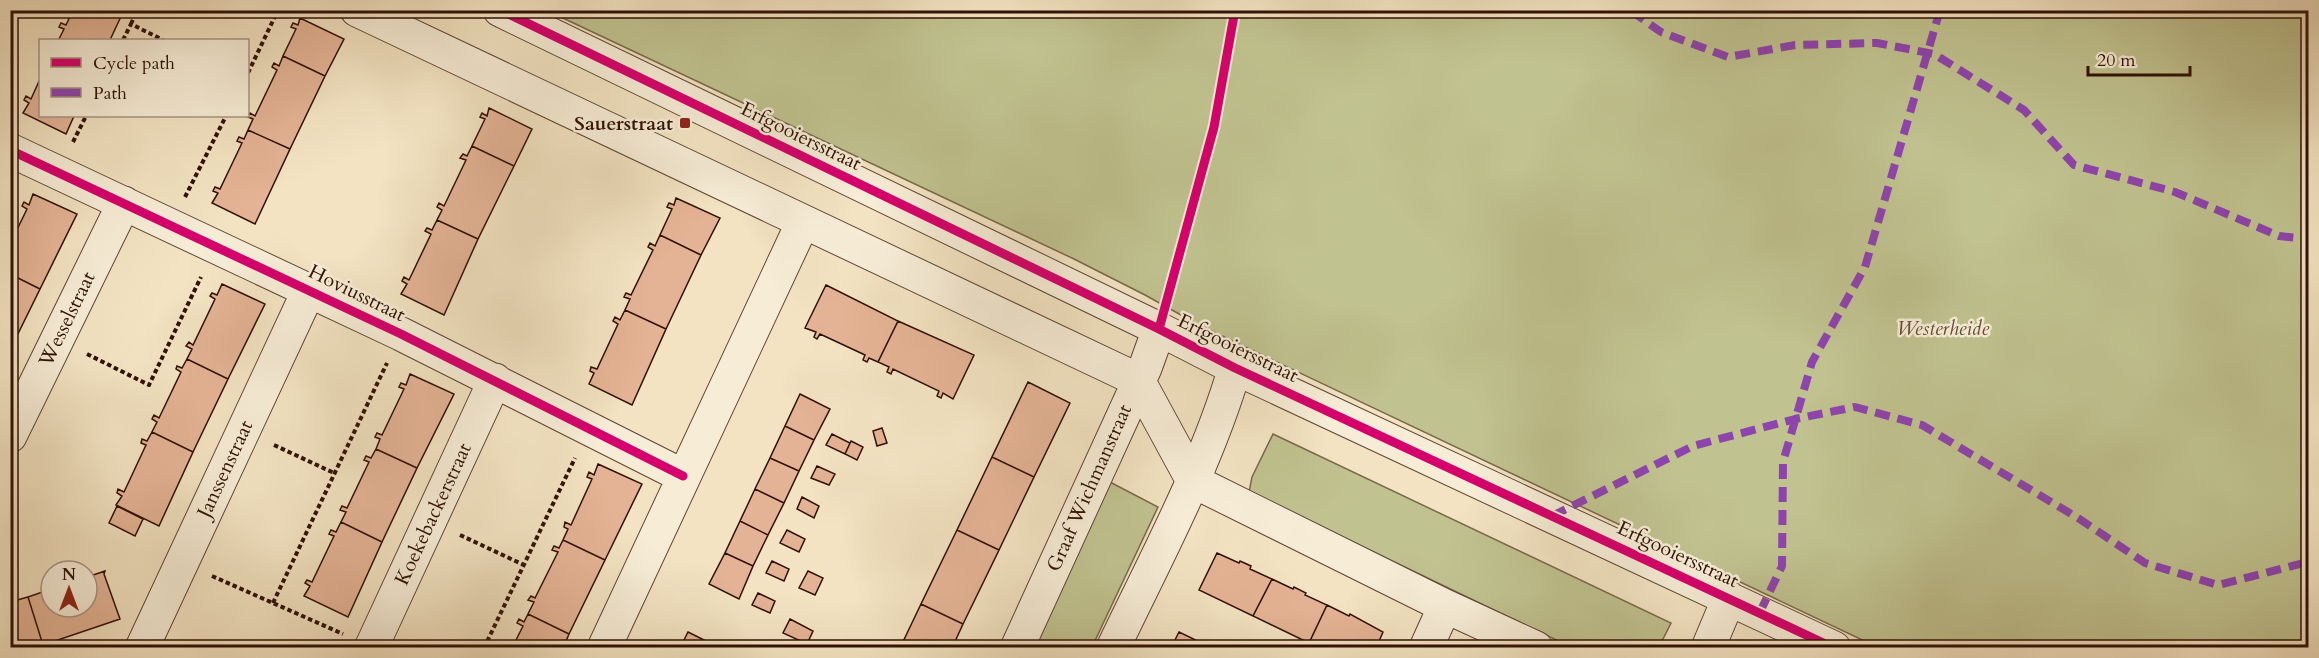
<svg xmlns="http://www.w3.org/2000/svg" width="2319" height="658" font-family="Cardo,serif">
<rect width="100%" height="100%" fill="#f3e3c2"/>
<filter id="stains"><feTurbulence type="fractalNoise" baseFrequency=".00333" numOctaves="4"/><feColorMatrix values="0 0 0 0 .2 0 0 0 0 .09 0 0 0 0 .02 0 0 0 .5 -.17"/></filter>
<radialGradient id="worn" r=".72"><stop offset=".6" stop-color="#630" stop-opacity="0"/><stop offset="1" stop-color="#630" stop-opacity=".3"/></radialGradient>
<!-- green -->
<path fill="#c0c28f" stroke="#78694a" stroke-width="1.5" d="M548 11H2308V647H1877L1199 325 1145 295 1074 259Z
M1273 434 1671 623 1659 647H1571L1249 492 1252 477Z
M1108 481 1158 507 1092 647 1030 648Z"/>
<!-- building -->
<path fill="#e4b395" stroke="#2f1005" stroke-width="1.5" d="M73 10H124L110 40H62L59 39 64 29 59 27 61 23 66 25Z
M300 18 344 39 325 76 283 56 296 29 291 27 293 23 298 25Z
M283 56 325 76 290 149 248 130 253 119 248 117 250 113 255 116 277 70 272 67 274 63 279 66Z
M40 79V116H74L66 134 23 113 29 103 24 100 26 96 31 99Z
M489 108 532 129 514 166 472 146 485 119 480 117 482 113 487 116Z
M248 130 290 149 255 224 212 203 218 193 213 191 215 187 220 189 242 143 237 141 239 137 244 139Z
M472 146 514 166 478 239 437 220 442 210 437 207 439 203 444 206 466 160 460 158 463 154 467 156Z
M33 194 77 214 40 289 10 274V244L27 209 22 206 24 202 29 205Z
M676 198 720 218 701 255 660 235 672 209 667 207 669 203 674 205Z
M437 220 478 239 444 315 401 294 407 284 402 281 404 277 409 280 431 234 425 231 427 228 432 230Z
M660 235 701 255 666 329 625 310 630 299 624 297 626 293 631 295 653 250 648 247 650 243 655 246Z
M10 274 40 289 10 350Z
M222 284 265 304 228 379 187 359 192 349 186 346 189 342 193 345 215 299 210 296 212 293 217 295Z
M826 285 898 321 878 362 869 358 867 362 863 360 865 355 820 334 817 339 814 337 816 332 805 328Z
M625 310 666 329 632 405 589 384 594 373 590 371 591 367 597 369 618 324 613 321 615 317 620 320Z
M898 321 974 355 953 399 943 393 941 398 937 396 939 391 893 369 891 374 887 372 889 367 878 362Z
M187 359 228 379 193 452 152 432 157 422 152 419 154 415 159 418 181 372 176 369 177 366 182 368Z
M410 374 454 394 417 468 376 449 380 439 375 437 377 433 382 435 404 389 399 387 401 383 406 385Z
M1028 382 1070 403 1034 477 992 457Z
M800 394 830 409 814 440 785 426Z
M785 426 814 440 799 471 770 458Z
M882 428 887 443 877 446 873 431Z
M152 432 193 452 159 526 116 505 122 496 117 493 118 489 124 492 146 445 141 443 142 439 147 441Z
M832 434 850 443 845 454 826 445Z
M851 441 863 447 857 460 845 454Z
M376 449 417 468 382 542 341 522 346 512 340 510 342 506 347 508 369 462 364 460 366 456 371 458Z
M992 457 1034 477 999 550 957 530Z
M770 458 799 471 784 503 755 489Z
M598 464 642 484 605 560 563 540 568 529 564 527 565 522 571 525 592 479 587 477 589 472 594 475Z
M817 466 835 474 829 485 811 478Z
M755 489 784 503 768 535 740 521Z
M802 497 819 506 814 518 797 509Z
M117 506 143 519 135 536 109 523Z
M740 521 768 535 753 566 725 553Z
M341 522 382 542 348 617 304 596 310 586 305 583 307 580 312 582 334 536 329 534 331 530 336 532Z
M787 530 805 539 799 552 780 543Z
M957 530 999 550 963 624 921 604Z
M563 540 605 560 569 634 528 614 534 602 528 600 531 596 535 598 558 552 552 550 554 546 559 548Z
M725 553 753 566 739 599 709 584Z
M1217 553 1239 563 1240 561 1251 566 1250 569 1272 579 1253 616 1199 590Z
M772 561 789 569 784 581 766 573Z
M105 571 104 574 120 619 43 645 28 597 51 589V607H87V577Z
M808 571 823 578 815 595 799 588Z
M1272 579 1293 589 1294 587 1306 593 1305 595 1327 605 1309 643 1253 616Z
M758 593 775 601 770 613 752 605Z
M28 597 43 645 35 648H10V602Z
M921 604 963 624 952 648H900Z
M1327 605 1349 616 1350 614 1383 632 1376 648H1319L1309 643Z
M528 614 569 634 563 648H512L523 626 517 623 519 619 524 622Z
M790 619 813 631 807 644 783 633Z
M688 632 720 648H680Z
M1179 632 1202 643 1199 648 1172 646Z"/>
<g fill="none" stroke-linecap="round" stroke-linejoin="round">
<!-- minor casing -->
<g stroke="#604534" stroke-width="35">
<path id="minor" d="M357 10 1138 380 1193 481 1445 606 1536 648
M500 10 1159 329 1235 368 1834 648
M10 150 401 334 683 476
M10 436 124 203
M142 648 309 290
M371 648 495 380
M604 648 803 222
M1017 648 1145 368 1159 329
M1113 648C1157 556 1206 466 1235 368
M1426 648 1445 606
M1708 648 1729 598"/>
</g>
<!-- path -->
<path stroke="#2f1005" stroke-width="4" stroke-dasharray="4.5 3" stroke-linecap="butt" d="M131 24 137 10
M123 40 131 24 163 40
M248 73 278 10
M73 142 86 116
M185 197 226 116
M87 354 149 385 201 277
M274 445 334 473
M460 535 524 565
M212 576 343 634
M273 603 387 363
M484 648 575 458"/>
<!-- minor -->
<use href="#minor" stroke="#f7edd7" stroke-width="33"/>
<!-- quiet -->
<path stroke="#8e44ad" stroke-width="8" stroke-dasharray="15 8" stroke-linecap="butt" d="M1633 10 1634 13 1661 32 1728 57 1795 45 1877 43 1934 54 2024 110 2074 165 2175 192 2279 236 2308 239
M1552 516 1693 446 1795 419 1855 407 1922 425 2078 518 2145 563 2218 585 2308 562
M1760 612 1782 566 1783 462 1812 362 1865 267 1940 10"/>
<!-- cycleway casing -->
<g stroke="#f7edd7" stroke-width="13">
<path id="cycleway" d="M500 10 1159 329 1235 368 1834 648
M10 150 401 334 683 476
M1159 329 1214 127 1235 10"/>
</g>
<!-- cycleway -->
<use href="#cycleway" stroke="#d6006c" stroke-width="9"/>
</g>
<!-- markers -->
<rect fill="#8f2418" stroke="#f7edd7" stroke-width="2" x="679" y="117" width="12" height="12" rx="3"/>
<g text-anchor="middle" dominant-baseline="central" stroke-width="5" stroke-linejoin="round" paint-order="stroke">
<!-- poi labels -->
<g font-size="20" font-weight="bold" fill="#2f1005" stroke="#f7edd7" text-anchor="end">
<text x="673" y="123">Sauerstraat</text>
</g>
<!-- street labels -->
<g font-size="20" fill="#2f1005" stroke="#f7edd7">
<text transform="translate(801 136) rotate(26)">Erfgooiersstraat</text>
<text transform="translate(357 293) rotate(26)">Hoviusstraat</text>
<text transform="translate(67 319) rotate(-64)">Wesselstraat</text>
<text transform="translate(1238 348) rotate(26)">Erfgooiersstraat</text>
<text transform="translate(225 469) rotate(-65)">Janssenstraat</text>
<text transform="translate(1089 488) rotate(-66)">Graaf Wichmanstraat</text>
<text transform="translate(433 514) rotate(-65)">Koekebackerstraat</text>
<text transform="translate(1678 554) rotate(25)">Erfgooiersstraat</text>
</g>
<!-- park labels -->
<g font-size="20" font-style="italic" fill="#624e35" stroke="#f7edd7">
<text x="1943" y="328">Westerheide</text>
</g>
</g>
<!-- margin -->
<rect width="2319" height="658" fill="none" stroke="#f3e3c2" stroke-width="36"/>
<rect x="12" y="12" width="2295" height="634" fill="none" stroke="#2f1005" stroke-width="3"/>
<rect x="18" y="18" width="2283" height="622" fill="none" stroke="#2f1005" stroke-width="1.5"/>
<!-- legend -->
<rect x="39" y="39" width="210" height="78" fill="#f7edd7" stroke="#a79583" stroke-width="1.5"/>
<rect x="51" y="58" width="30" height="9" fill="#d6006c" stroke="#a79583" stroke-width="1.5"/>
<text x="93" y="69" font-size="18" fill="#2f1005">Cycle path</text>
<rect x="51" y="88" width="30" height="9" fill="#8e44ad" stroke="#a79583" stroke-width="1.5"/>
<text x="93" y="99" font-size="18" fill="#2f1005">Path</text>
<!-- north arrow -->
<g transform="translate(69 589)"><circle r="28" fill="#f7edd7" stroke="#a79583" stroke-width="1.5"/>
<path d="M0-4.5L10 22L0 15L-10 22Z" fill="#8f2418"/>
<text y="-9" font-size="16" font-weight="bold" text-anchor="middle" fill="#2f1005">N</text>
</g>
<!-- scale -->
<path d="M2088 66v9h102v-9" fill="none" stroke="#2f1005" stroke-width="3"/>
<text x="2097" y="66" font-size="18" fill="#2f1005" stroke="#f7edd7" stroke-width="4.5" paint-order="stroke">20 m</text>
<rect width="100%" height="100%" filter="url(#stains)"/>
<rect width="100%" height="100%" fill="url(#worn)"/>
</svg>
